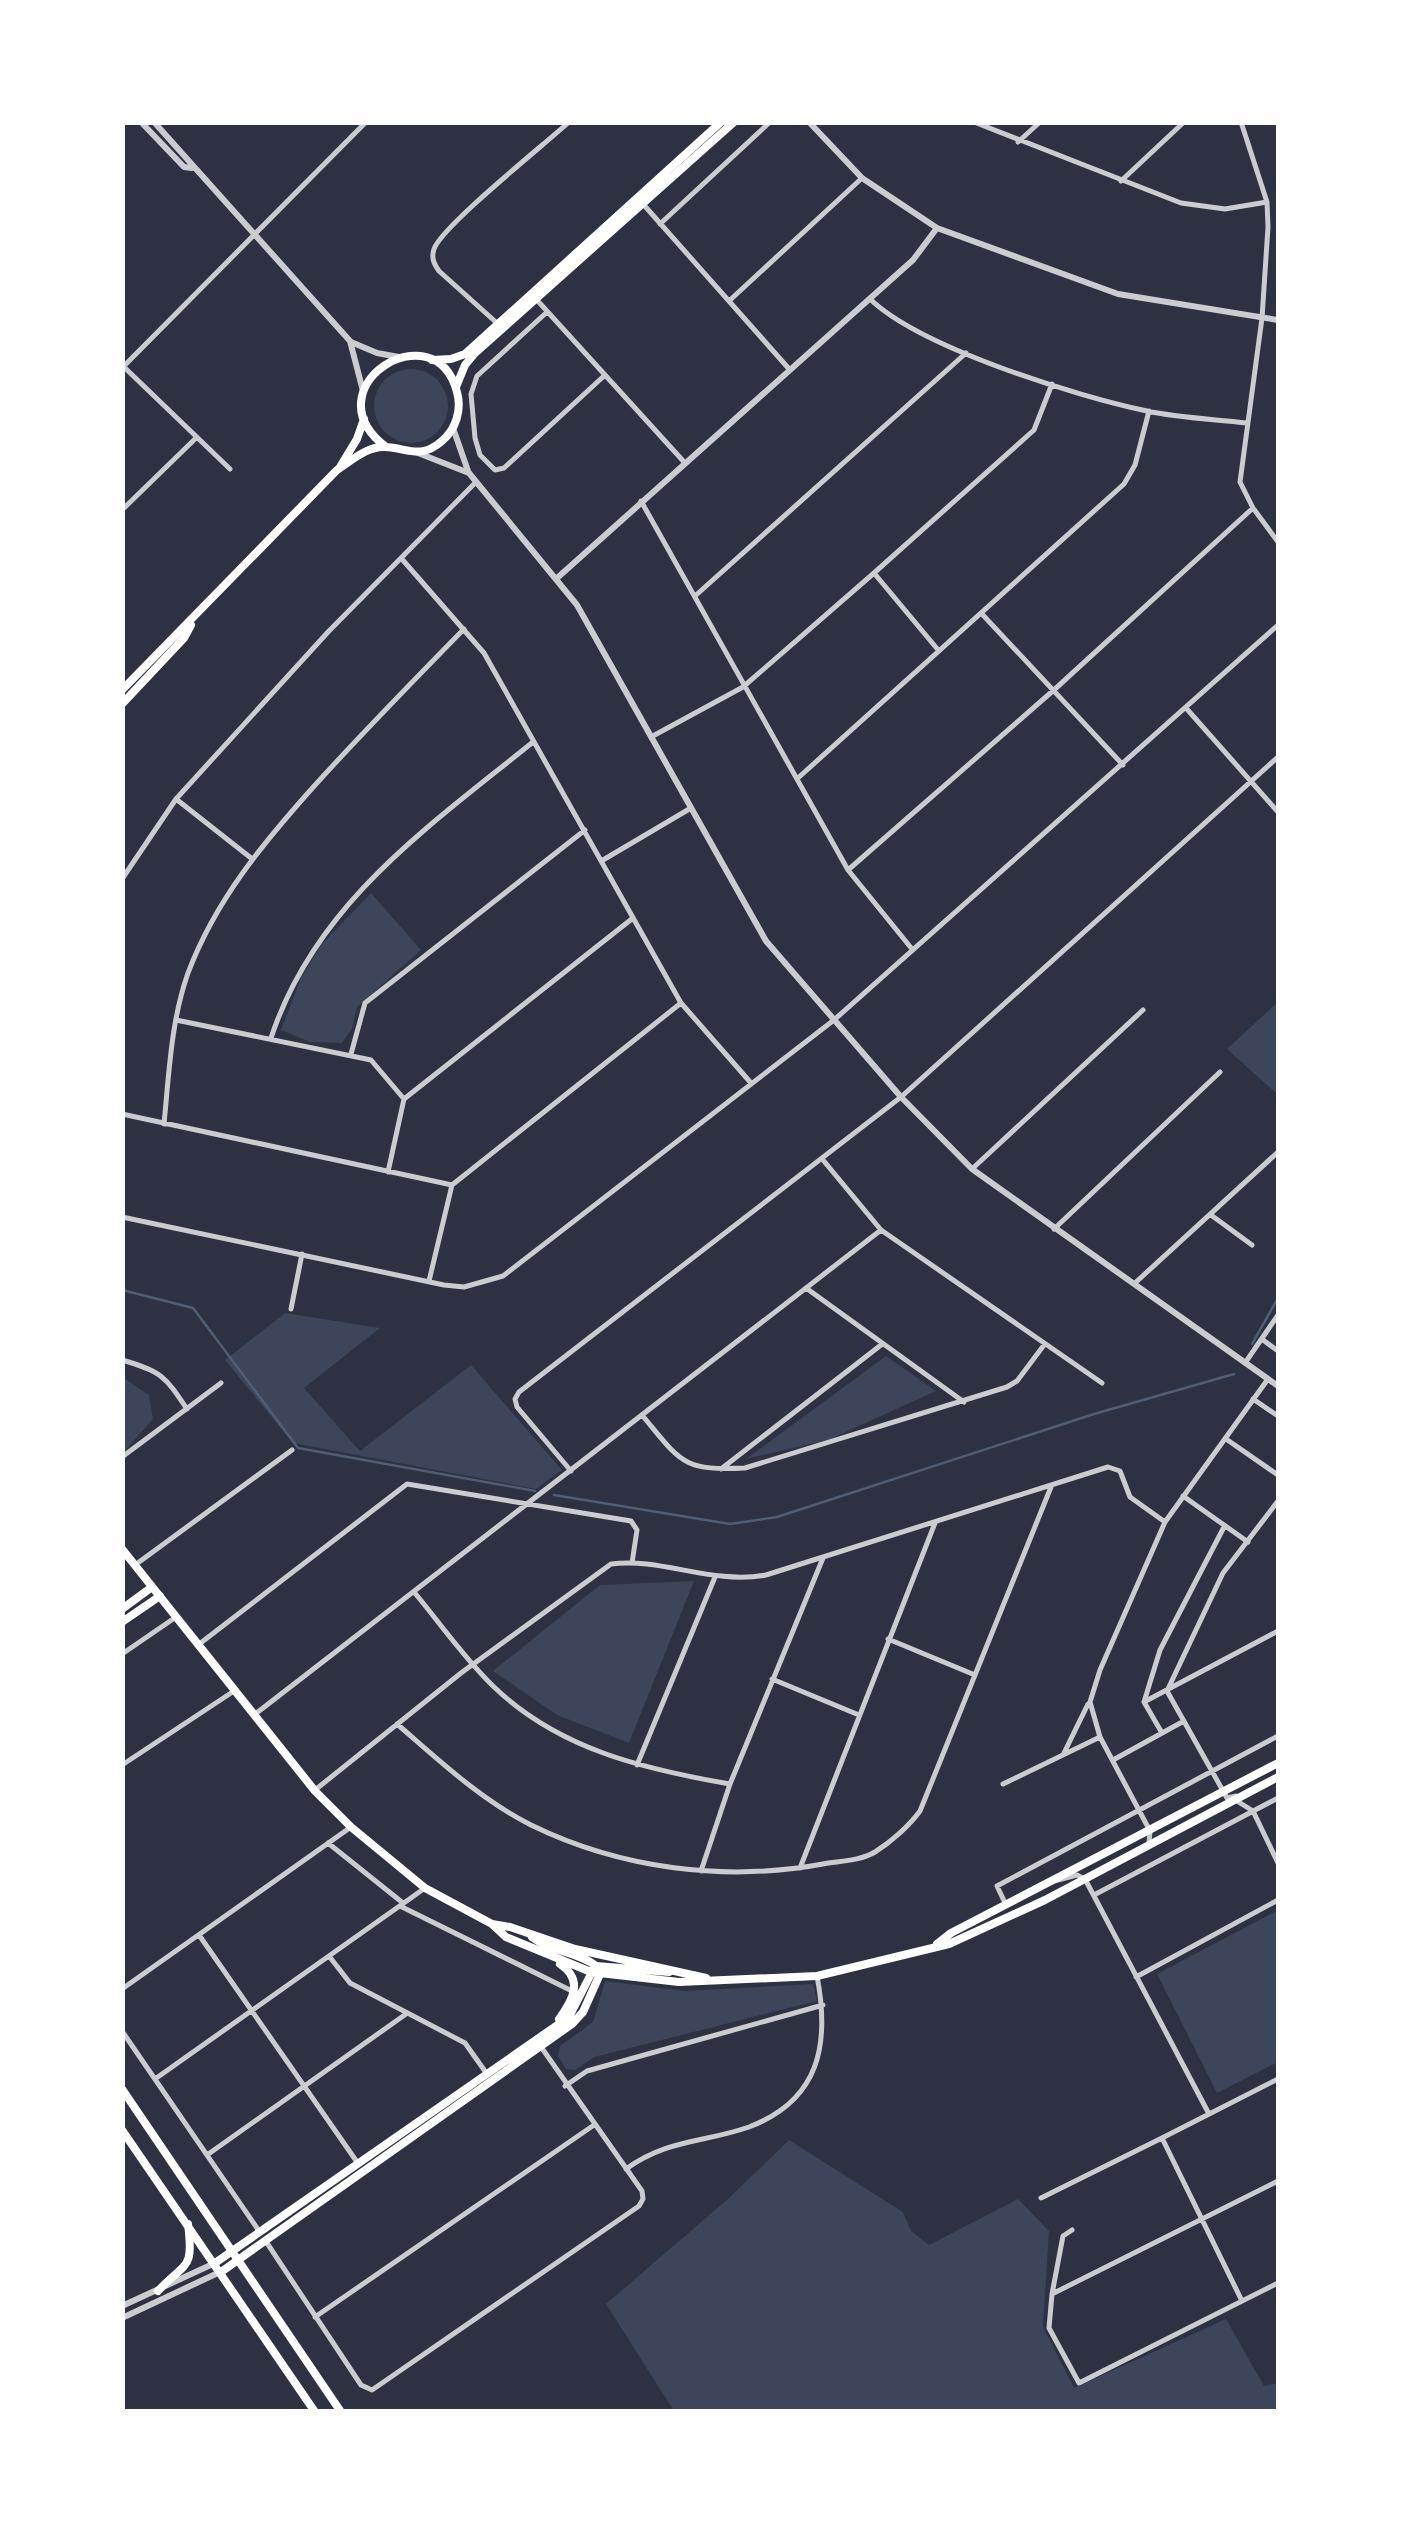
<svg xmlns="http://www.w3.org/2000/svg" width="1401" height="2534" font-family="Raleway,sans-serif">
<rect width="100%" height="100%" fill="#2d3142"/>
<!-- green -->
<path fill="#3c4559" d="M374 406a37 37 0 1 1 74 0a37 37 0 1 1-74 0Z
M371 893 421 950 357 1007 352 1029 342 1043 310 1042 281 1030 301 978 321 945Z
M1278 1002V1095L1227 1049Z
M285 1313 380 1328 304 1388 360 1451 471 1365 562 1470 536 1489 293 1443 225 1360Z
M886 1356 936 1391 828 1440 746 1459Z
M122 1377 149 1395 153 1419 123 1453Z
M694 1581 629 1743 557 1715 493 1671 600 1585Z
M1278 1910V2062L1217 2093 1157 1974Z
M605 1981 684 1991 813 1984 817 2001 594 2057 575 2070 566 2069 558 2056 560 2046 593 2022Z
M789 2140 903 2212 911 2231 929 2245 1018 2199 1049 2231 1043 2327 1074 2388 1226 2319 1264 2386 1278 2383V2411H674L606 2304 729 2198Z"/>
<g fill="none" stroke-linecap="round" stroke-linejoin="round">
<!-- stream -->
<path stroke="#4f5d75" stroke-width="2.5" d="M122 1290 193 1308 298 1448 535 1491
M1252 1344 1278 1298
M554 1495 730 1524 777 1517 1094 1414 1234 1374"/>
<!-- minor -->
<path stroke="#caccd0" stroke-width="5" d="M974 122 1181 203 1225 209 1267 202
M1241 122 1267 202 1268 227 1262 318 1240 482 1253 508 1278 542
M1018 142 1040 122
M1121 181 1184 122
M643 204 790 370
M660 224 770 122
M536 299 685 463
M870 299C921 348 1076 396 1147 411 1179 418 1214 419 1247 423
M729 301 862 178
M547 312 477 376 471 394 475 438 480 455 495 470 504 468 605 375
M498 324 439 271C434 264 431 258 434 249 442 226 545 144 569 122
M124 367 230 469
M122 368 366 122
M641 501 848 870 912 949
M122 510 196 438
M401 558 484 653 681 1003 751 1083
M874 573 939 651
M695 596 966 353
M982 614 1123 765
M1186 708 1278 812
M651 737 743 687 874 573 1034 430 1052 384
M798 778 1124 484 1135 465 1149 411
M176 799 251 858
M603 860 691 808
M848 870 1055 689 1253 508
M122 879 176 799 328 632 476 482
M176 1020 371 1060 404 1099
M271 1038C315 904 428 827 533 742
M351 1054 365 1003 585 830
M122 1114 452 1185
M164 1124C169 1074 171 1021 188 973 216 899 264 842 316 784 364 731 414 680 464 629
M823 1160 881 1230 1102 1383
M972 1169 1143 1010
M388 1172 404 1099 633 918
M1211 1215 1252 1245
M122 1217 444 1285 464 1287 503 1276 834 1020 1278 625
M1054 1229 1220 1072
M429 1281 452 1185 681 1003
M1135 1283 1278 1152
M806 1288 964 1402
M291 1309 302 1254
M1263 1340 1278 1351
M122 1360C161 1371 165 1376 187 1409
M1245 1363 1278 1315
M1253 1399 1278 1416
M642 1415C681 1462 682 1471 745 1468L1007 1387 1017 1381 1044 1345
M1226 1439 1278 1475
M122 1457 221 1383
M721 1469 881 1345
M571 1471 517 1407 515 1399 519 1392 901 1097 1278 757
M1183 1496 1248 1542
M135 1565 292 1450
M414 1592C440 1623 464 1658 493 1686 558 1749 643 1769 730 1784
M888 1639 975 1675
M198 1645 407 1484 631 1521 637 1530 632 1563
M122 1654 176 1617
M772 1679 859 1715
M1167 1691 1223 1573 1278 1501
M1167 1691 1227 1798 1236 1796
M1144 1702 1278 1631
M254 1715 881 1230
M397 1724C440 1761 481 1800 531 1825 621 1869 725 1882 823 1864 839 1861 860 1861 875 1852 891 1842 909 1826 920 1811L1051 1487
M1162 1733 1144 1702 1160 1650 1224 1527
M1064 1753 1088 1704
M1113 1760 1184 1721
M122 1765 234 1691
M637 1765 715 1577
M1003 1784 1100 1737
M315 1790 461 1673 611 1564C661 1557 711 1585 766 1575L1108 1467 1120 1471 1130 1497 1165 1522
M1237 1801 1253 1811 1278 1863
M328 1843 403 1903
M1149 1843 1150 1831 1100 1737 1090 1702 1100 1670 1165 1522 1268 1379
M800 1868 935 1523
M701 1871 730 1784 823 1558
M1054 1881 1077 1875 1085 1879 1209 2114
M1094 1895 1278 1798
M1006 1905 997 1886 1278 1736
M400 1906 574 1992
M199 1935 357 2162
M329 1956 350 1983 465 2043 487 2074
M1136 1977 1278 1900
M122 1989 351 1827
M122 2031 259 2231
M155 2079 425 1888
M565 2086 587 2071 823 2005
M207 2155 406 2014
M626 2169C668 2139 703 2143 749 2127 820 2100 830 2044 817 1976
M1278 2181 1052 2294 1049 2328 1079 2383 1278 2283
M1041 2198 1162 2138
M265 2240 361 2385 372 2390 639 2206 643 2199 642 2191 539 2044
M1052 2294 1063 2236 1072 2230
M1242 2301 1162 2138 1278 2079
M315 2317 594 2125"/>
<!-- tertiary -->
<path stroke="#caccd0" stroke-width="6" d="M141 122 184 167 192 168
M154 122 350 341 363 391
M809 122 862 178 937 228 1118 294 1278 320
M351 342 377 353 399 357
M453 428 468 471
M418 453 469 473 577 605 766 941 901 1097 972 1169 1278 1386
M556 579 913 260 937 228
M122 2306 215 2263
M122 2318 220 2272"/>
<!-- secondary -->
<path stroke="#fff" stroke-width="8" d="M432 360 451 359 465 354 721 122
M456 387 465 365 475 353 734 122
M340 467 357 439 364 419
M122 690 337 470C351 461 367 446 385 447 408 448 420 460 442 441 456 429 462 410 457 392 435 308 308 388 386 447
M122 704 184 638 191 625
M122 1549 315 1791 351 1827 425 1888 492 1924 506 1937 591 1972 679 1982 817 1976 949 1944 1045 1900 1278 1777
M122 1609 152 1587
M122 1622 160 1596
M492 1924 510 1927 575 1949 706 1978
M532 1937C551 1952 579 1952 596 1966L669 1972
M937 1944 951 1933 1278 1763
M559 2019C573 2000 584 1980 560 1964
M215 2263 569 2017 593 1970
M221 2272 572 2024 583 2012 600 1974 596 1966"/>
<!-- primary -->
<path stroke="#fff" stroke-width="8" d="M122 2089 341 2412
M122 2130 315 2412
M158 2291C186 2261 194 2271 188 2224"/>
</g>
<!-- border -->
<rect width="1401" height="2534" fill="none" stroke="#ffffff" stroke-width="250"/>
</svg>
